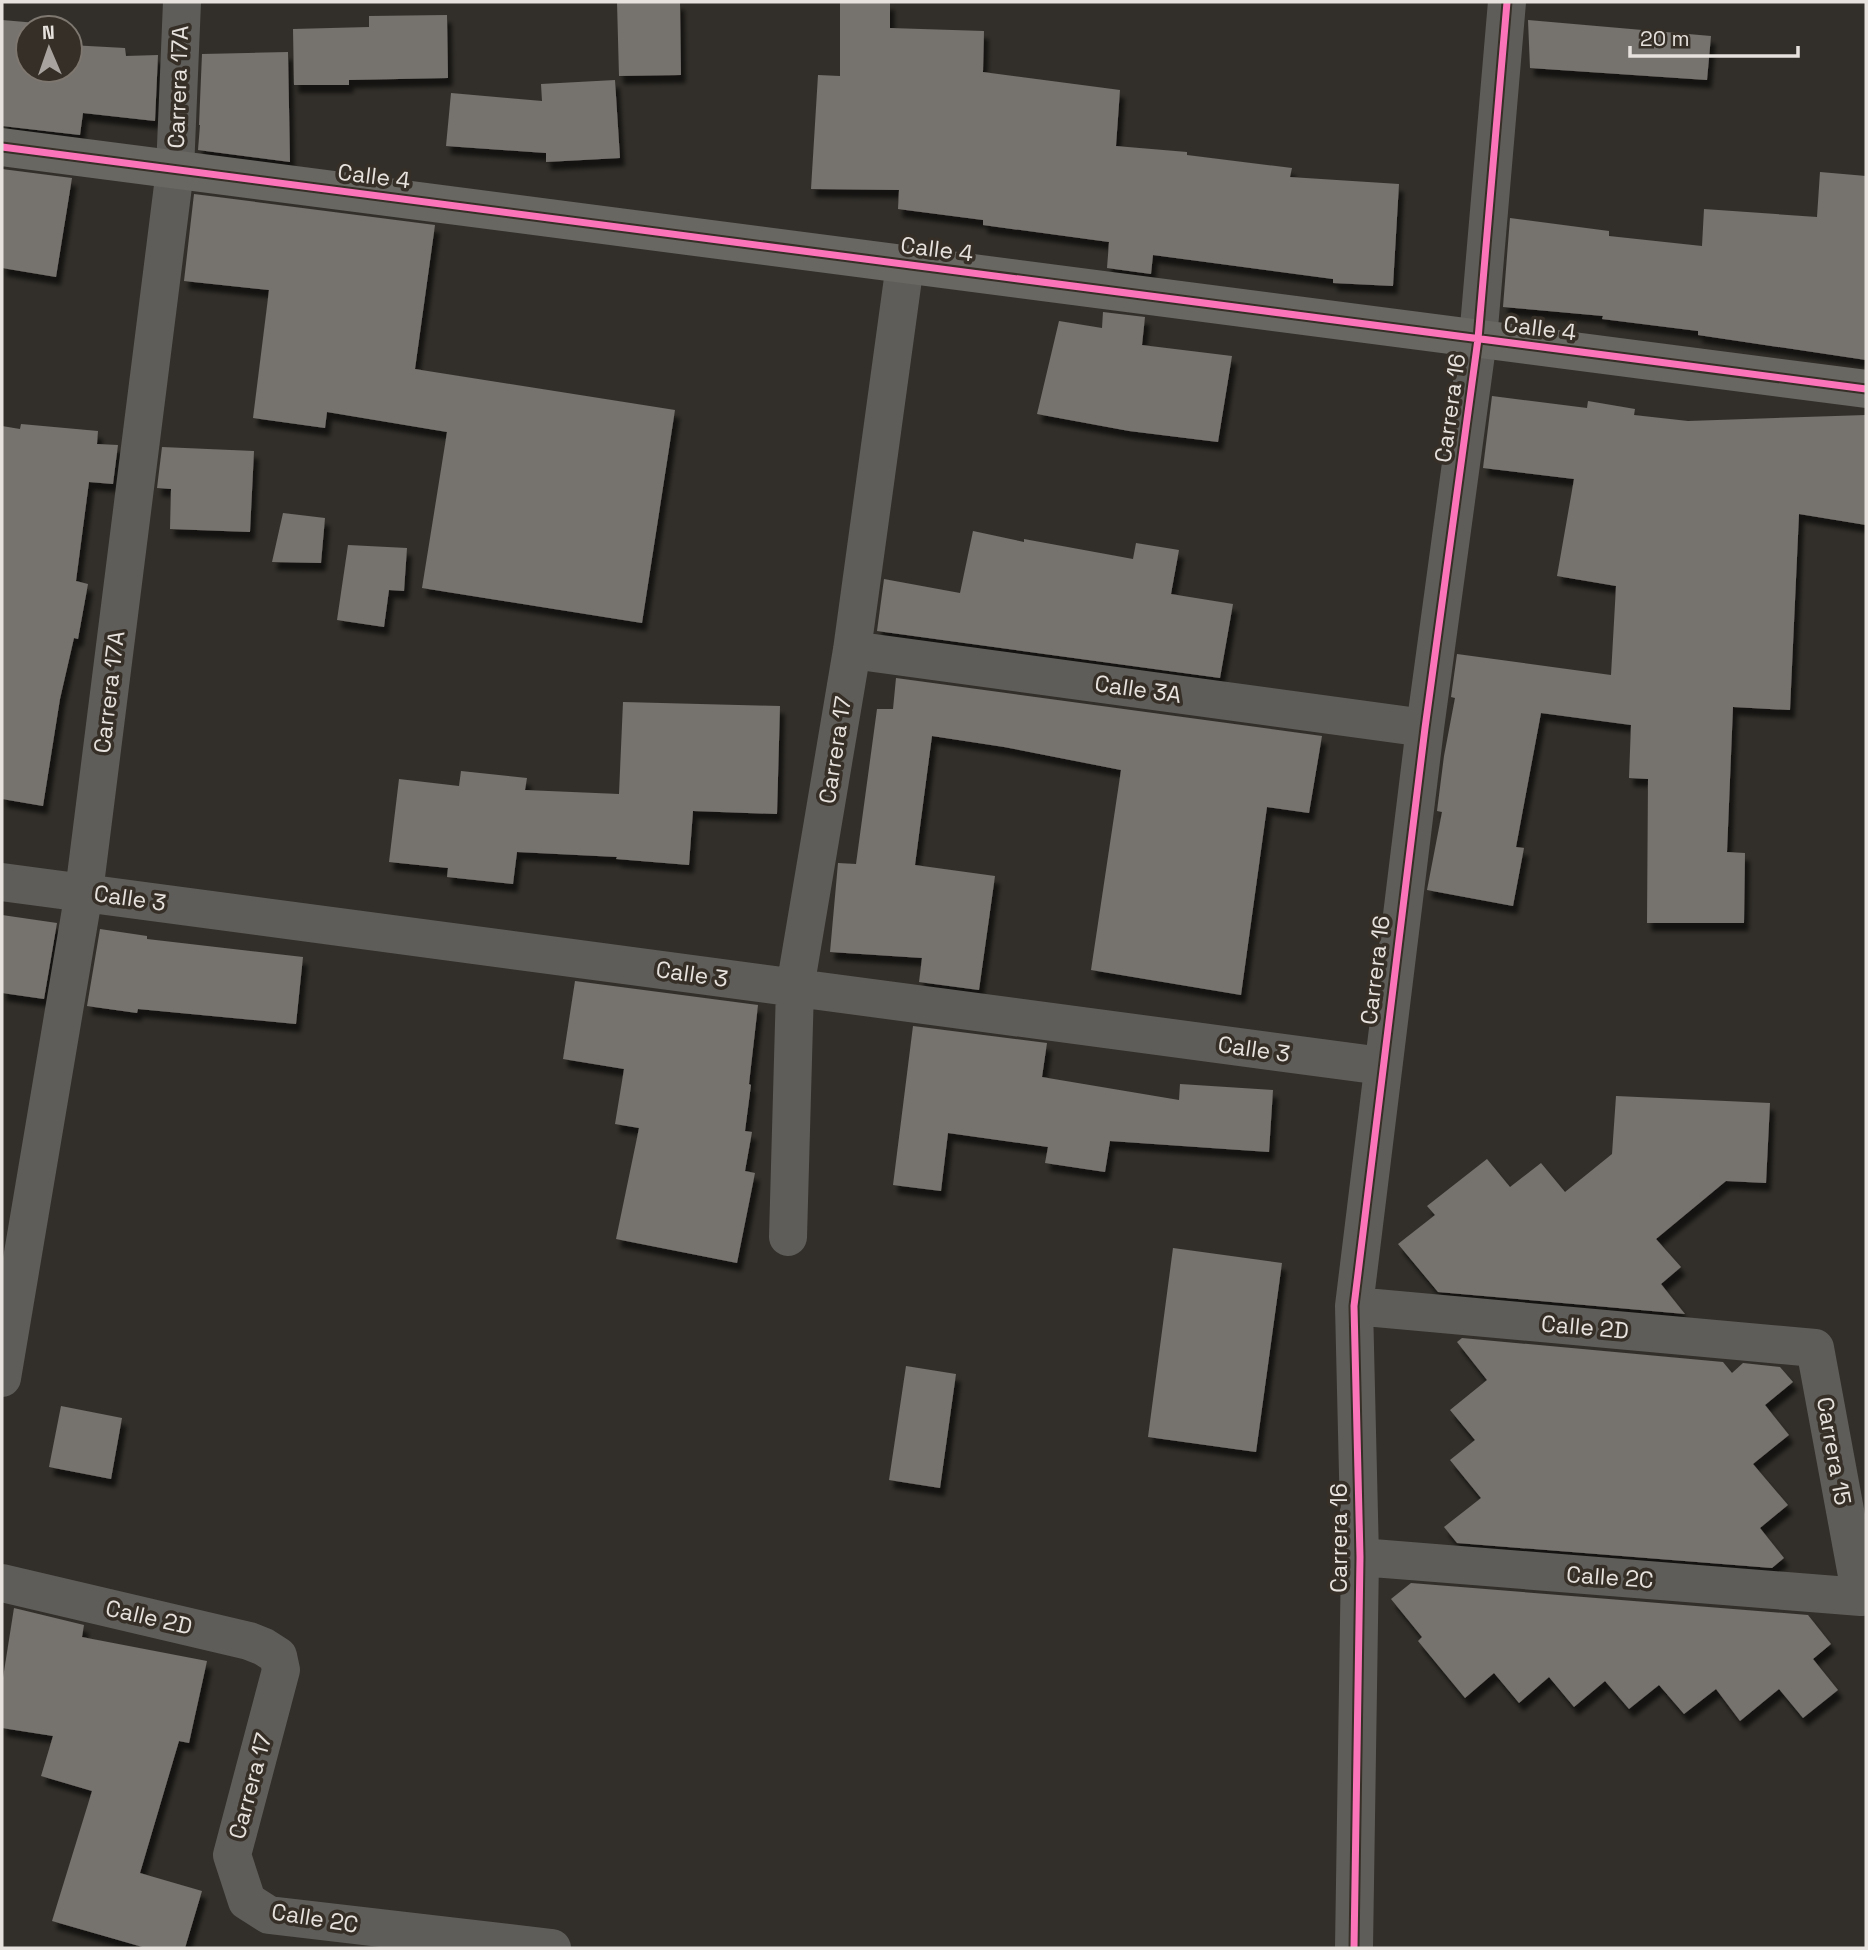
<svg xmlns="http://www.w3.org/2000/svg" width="1868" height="1950" font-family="'Space Grotesk',sans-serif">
<defs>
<filter id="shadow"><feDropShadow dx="4.5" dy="8" stdDeviation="2" flood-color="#0009"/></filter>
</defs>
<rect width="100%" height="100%" fill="#322f2a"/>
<!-- building -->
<path fill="#76726e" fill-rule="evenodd" filter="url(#shadow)" d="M617 2H680L681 75 619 76Z
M840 2H890V28L984 31 983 72 1120 90 1116 146 1187 152V155L1292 168 1290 177 1399 184 1393 286 1333 283V279L1153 255 1151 274 1107 268 1109 242 983 225V220L898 209 899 190 811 189 818 75 840 76Z
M447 15 448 78 349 80V85H294L293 29 369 27V16Z
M2 20 72 26 70 45 125 48 126 56 158 55 155 121 83 113 80 135 2 126ZM28 28H70V70H28Z
M1528 20 1711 36 1707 80 1530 68Z
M288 52 290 162 198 150 200 125H199L202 54Z
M615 80 620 158 546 162V153L446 146 451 93 542 101 541 84Z
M2 169 72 178 56 277 2 268Z
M1820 172 1866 176V360L1698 335V331L1602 319 1603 316 1503 307 1510 218 1609 231V236L1702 246 1704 209 1817 217Z
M194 194 435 225 415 369 675 410 642 623 422 588 447 432 327 412 325 428 253 418 269 290 184 281Z
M1103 312 1145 317 1142 345 1232 356 1218 442 1129 431 1037 414 1059 321 1102 328Z
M1492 396 1587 408 1588 401 1635 409 1634 415 1688 421 1866 415V525L1799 514 1790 710 1733 707 1727 852 1745 853 1744 923H1647L1648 779 1629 778 1631 725 1541 713 1516 847 1524 848 1513 906 1427 890 1442 812 1437 811 1444 756 1455 698 1451 697 1457 654 1611 675 1616 586 1557 576 1574 479 1483 468Z
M21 424 98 431 97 444 118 445 113 484 89 482 76 581 88 584 78 639 74 638 60 699 43 806 2 799V426L20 429Z
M162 447 254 451 250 532 170 529 171 489 157 488Z
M283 513 325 518 321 563 272 562Z
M973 531 1024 542V539L1133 559 1136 543 1179 550 1171 594 1233 604 1220 678 877 631 884 579 960 593Z
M348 545 407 548 404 591 389 590 384 627 337 620Z
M896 678 1322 736 1309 813 1267 807 1241 995 1091 970 1121 770 1004 747 932 736 915 865 995 876 979 990 919 982 922 958 830 952 838 863 856 864 877 709H893Z
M623 702 780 706 777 814 693 811 689 865 616 859 617 857 517 852 513 884 447 877 448 868 389 862 399 779 459 786 461 771 527 778 525 790 619 794Z
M2 915 57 923 44 999 2 993Z
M100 929 147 936V939L303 957 296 1024 138 1009 137 1013 87 1006Z
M575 981 758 1005 749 1084 751 1085 745 1131 752 1132 745 1171 755 1173 737 1263 616 1239 639 1128 615 1124 624 1069 563 1059Z
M913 1026 1047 1043 1042 1077 1179 1100 1180 1084 1273 1090 1269 1152 1110 1141 1105 1172 1045 1163 1048 1147 948 1133 941 1191 893 1185Z
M1616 1096 1770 1103 1766 1183 1726 1181 1656 1239 1681 1267 1661 1284 1685 1314 1438 1292 1398 1244 1435 1215 1427 1206 1487 1159 1510 1187 1541 1163 1565 1192 1612 1154Z
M1173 1248 1282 1263 1256 1452 1148 1437Z
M1462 1338 1723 1362 1732 1373 1743 1363 1780 1367 1793 1382 1765 1405 1789 1435 1753 1464 1788 1505 1760 1528 1784 1558 1772 1568 1457 1543 1444 1527 1481 1498 1450 1460 1475 1440 1450 1410 1487 1380 1457 1342Z
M906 1366 956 1374 940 1488 889 1480Z
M61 1406 122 1418 111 1479 49 1467Z
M1411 1583 1808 1615 1831 1644 1813 1659 1838 1690 1803 1718 1779 1689 1740 1721 1716 1689 1684 1714 1659 1685 1629 1709 1605 1681 1574 1707 1549 1677 1519 1703 1494 1673 1465 1698 1418 1641 1422 1637 1391 1599Z
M14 1608 84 1625 82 1637 207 1661 189 1743 179 1741 140 1873 202 1891 185 1948H146L52 1921 92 1791 41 1776 53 1736 2 1728V1684Z"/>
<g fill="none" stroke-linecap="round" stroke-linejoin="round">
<!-- street -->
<path stroke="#5f5d59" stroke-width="38" d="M852 650 1425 728
M2 882 1382 1066
M788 1237 795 988 852 650 905 264
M1354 1306 1815 1348 1861 1597 1360 1557
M2 1378 84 892 175 170 182 2
M2 1583 249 1641 264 1647 278 1656 281 1670 232 1855 247 1901 269 1915 552 1948
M1354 1948 1360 1557 1354 1306 1425 728 1478 339 1507 2"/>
<!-- secondary -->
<path stroke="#696762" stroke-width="38" d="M2 147 1866 389"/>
<!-- cycleway casing -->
<g stroke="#362f27" stroke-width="11">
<path id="cycleway" d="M2 147 1866 389
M1354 1948 1360 1557 1354 1306 1425 728 1478 339 1507 2"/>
</g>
<!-- cycleway -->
<use href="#cycleway" stroke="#fb73b8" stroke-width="7"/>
</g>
<g text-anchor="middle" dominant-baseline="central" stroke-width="7" stroke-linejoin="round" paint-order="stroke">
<!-- street labels -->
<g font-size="23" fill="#e7e2dd" stroke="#362f27">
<text transform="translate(178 87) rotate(-88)">Carrera 17A</text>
<text transform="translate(374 176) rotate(7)">Calle 4</text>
<text transform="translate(937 249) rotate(7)">Calle 4</text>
<text transform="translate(1540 328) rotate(7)">Calle 4</text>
<text transform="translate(1450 408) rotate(-82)">Carrera 16</text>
<text transform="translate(1138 689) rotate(8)">Calle 3A</text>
<text transform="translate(109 692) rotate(-83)">Carrera 17A</text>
<text transform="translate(835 750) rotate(-81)">Carrera 17</text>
<text transform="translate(130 898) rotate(8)">Calle 3</text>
<text transform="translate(1375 970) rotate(-83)">Carrera 16</text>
<text transform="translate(692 974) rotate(8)">Calle 3</text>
<text transform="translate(1254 1049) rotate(8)">Calle 3</text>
<text transform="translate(1585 1327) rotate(5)">Calle 2D</text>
<text transform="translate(1834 1451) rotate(80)">Carrera 15</text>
<text transform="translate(1339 1538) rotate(-90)">Carrera 16</text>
<text transform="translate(1610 1577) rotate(4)">Calle 2C</text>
<text transform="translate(149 1617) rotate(13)">Calle 2D</text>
<text transform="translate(250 1786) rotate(-75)">Carrera 17</text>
<text transform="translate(315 1918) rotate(9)">Calle 2C</text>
</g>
</g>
<!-- border -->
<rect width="1868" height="1950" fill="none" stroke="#e7e2dd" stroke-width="7"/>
<!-- north arrow -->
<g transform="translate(49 49) rotate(358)"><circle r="33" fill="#362f27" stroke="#7d7770" stroke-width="2"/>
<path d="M0-5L12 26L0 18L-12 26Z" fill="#a8a39e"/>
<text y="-10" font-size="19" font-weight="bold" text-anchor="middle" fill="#e7e2dd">N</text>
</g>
<!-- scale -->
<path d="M1630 46v10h168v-10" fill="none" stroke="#e7e2dd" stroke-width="3.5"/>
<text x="1640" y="46" font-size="21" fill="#e7e2dd" stroke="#362f27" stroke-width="5" paint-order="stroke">20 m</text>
</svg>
